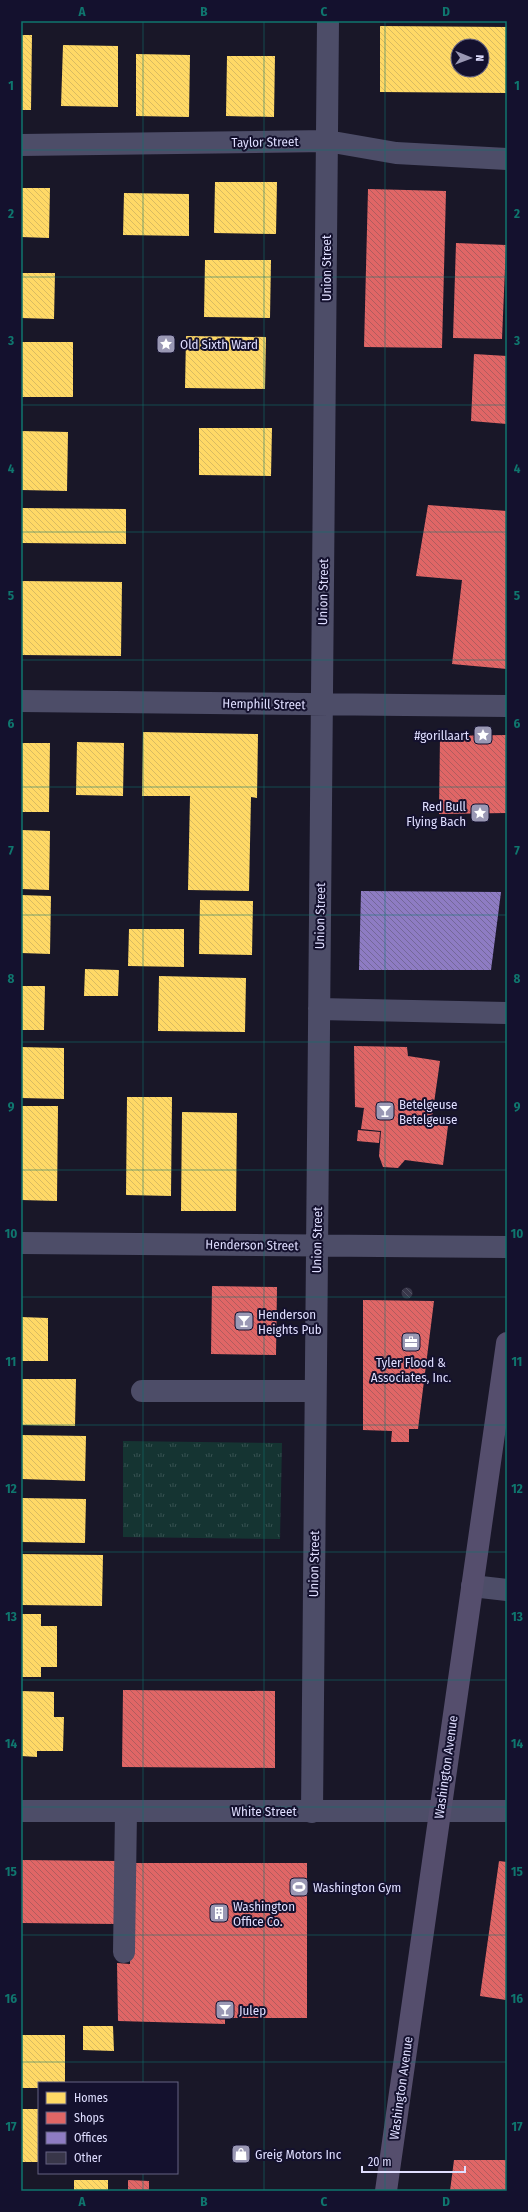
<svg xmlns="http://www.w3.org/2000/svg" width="528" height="2212" font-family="'Fira Sans Condensed',sans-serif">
<defs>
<pattern id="grass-tufts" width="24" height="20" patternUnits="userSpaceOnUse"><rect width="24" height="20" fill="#153432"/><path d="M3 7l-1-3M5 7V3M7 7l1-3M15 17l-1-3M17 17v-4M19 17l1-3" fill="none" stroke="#375151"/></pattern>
<pattern id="homes-back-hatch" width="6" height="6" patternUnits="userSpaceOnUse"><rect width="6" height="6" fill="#ffd966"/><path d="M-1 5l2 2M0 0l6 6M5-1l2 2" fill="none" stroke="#d9bb61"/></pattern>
<pattern id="shops-back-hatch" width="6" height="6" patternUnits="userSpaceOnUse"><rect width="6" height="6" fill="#e06666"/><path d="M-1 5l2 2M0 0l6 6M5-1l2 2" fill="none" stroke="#b15c5e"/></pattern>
<pattern id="offices-back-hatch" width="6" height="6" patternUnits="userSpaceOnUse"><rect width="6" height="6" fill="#8e7cc3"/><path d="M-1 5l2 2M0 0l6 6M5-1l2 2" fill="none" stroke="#746899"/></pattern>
<pattern id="building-back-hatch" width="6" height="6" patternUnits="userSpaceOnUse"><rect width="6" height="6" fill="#383649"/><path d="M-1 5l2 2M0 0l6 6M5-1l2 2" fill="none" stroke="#545364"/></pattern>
</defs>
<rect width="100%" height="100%" fill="#191728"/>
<!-- grass -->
<path fill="url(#grass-tufts)" d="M123 1441 282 1443 280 1539 123 1537Z"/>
<!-- homes -->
<path fill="url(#homes-back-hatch)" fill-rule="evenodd" d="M380 26 507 27V93L380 92ZM458 46H482V70H458Z
M21 35H32L31 110H21Z
M63 45 118 46V107L61 106Z
M136 54 190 55 189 117 136 116Z
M227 56H275L274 117 226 116Z
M215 182H277L276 234 214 233Z
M21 188H50L49 238 21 237Z
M124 193 189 194V236L123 235Z
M205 260H271L270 318 204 317Z
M21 273H55L54 319 21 318Z
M186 336 266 337 265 389 185 388Z
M21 342H73V397H21Z
M199 428H272L271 476 199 475Z
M21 431 68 432 67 491 21 490Z
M21 508 126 509V544L21 543Z
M21 581 122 582 121 656 21 655Z
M143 732 258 734 257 798 251 797 249 891 188 890 190 796H142Z
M77 742 124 743 123 796 76 795Z
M21 743H50L49 812H21Z
M21 830 50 831 49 890 21 889Z
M21 895 51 896 50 954 21 953Z
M200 900 253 901 252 955 199 954Z
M129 929H184V967L128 966Z
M85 969 119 970 118 996H84Z
M159 976 246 978 245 1032 158 1031Z
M21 986H45L44 1030H21Z
M21 1047 64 1048V1099L21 1098Z
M127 1097H172L171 1196 126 1195Z
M21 1106H58L57 1201 21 1200Z
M182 1112 237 1113 236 1211H181Z
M21 1317 48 1318V1361H21Z
M21 1379H76L75 1426 21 1425Z
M21 1435 86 1436 85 1481 21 1479Z
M21 1498 86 1499 85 1543 21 1542Z
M21 1554 103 1555 102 1606 21 1605Z
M21 1614H41V1626H57V1667H41V1677H21Z
M21 1691 54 1692V1717H64L63 1751H37V1757L21 1756Z
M83 2026H113L114 2051 83 2050Z
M21 2035H65V2083H39V2088H21Z
M21 2109H39V2162H21Z
M74 2180H108V2191H74Z"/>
<!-- shops -->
<path fill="url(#shops-back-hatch)" d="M368 189 446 191 442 348 364 347Z
M456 243 506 245 502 339 453 338Z
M474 354 507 356V424L471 421Z
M428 505 507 511V669L452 664 462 580 416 576Z
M507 735V813L439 814 440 736Z
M354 1046 407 1047 408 1056 440 1061 431 1124 448 1126 443 1165 405 1160 398 1168 383 1167 379 1156 381 1131 361 1129 364 1108 355 1107Z
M358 1130 380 1132 379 1143 357 1141Z
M212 1286 277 1287 276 1355 211 1354Z
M363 1300 434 1301 418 1429H409V1442H391L392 1431 363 1430Z
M123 1690 275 1691V1768L122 1767Z
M21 1860 117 1861V1924L21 1923Z
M499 1861 507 1862 506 2000 480 1996Z
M133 1863H307V2018H225V2024L118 2021 117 1963 130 1964Z
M454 2160H507V2191H450Z
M128 2180 149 2181V2191H128Z"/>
<!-- offices -->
<path fill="url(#offices-back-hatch)" d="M361 891 501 892 491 970H359Z"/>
<!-- building -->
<path fill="url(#building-back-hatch)" d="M401.5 1293a5.5 5.5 0 1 1 11 0a5.5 5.5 0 1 1-11 0Z"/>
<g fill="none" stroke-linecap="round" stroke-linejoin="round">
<!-- minor -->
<path stroke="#4d4d68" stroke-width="22" d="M21 145 327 141 396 153 507 159
M21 701 507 706
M319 1009 507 1013
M21 1243 507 1247
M142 1391H315
M472 1586 507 1590
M21 1811H507
M312 1812 328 21
M124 1952 126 1811"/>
<!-- major -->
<path stroke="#554e6d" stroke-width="22" d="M386 2191 507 1343"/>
</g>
<!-- grid -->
<path fill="none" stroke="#0f766e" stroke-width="1" stroke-opacity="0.55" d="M143 21V2083M264 21V2191M385 21V2191M21 150H507M21 277H507M21 405H507M21 532H507M21 660H507M21 787H507M21 915H507M21 1042H507M21 1170H507M21 1297H507M21 1425H507M21 1552H507M21 1680H507M21 1807H507M21 1935H507M21 2062H507M143 2173V2191"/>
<!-- icons -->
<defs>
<g id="sight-square" transform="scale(1)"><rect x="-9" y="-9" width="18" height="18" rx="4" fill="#9a98b4" stroke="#14112e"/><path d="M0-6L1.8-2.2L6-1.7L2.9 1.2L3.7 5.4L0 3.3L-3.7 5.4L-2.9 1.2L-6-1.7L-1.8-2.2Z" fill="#fff"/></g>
<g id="bar-square" transform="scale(1)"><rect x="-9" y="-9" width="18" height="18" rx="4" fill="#9a98b4" stroke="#14112e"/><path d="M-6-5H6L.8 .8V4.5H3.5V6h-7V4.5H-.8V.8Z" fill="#fff"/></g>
<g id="office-square" transform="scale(1)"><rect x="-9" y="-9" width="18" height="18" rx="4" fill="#9a98b4" stroke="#14112e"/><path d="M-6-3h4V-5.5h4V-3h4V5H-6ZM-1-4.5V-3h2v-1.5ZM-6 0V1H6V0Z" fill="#fff"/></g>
<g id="stadium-square" transform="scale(1)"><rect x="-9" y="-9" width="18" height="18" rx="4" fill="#9a98b4" stroke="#14112e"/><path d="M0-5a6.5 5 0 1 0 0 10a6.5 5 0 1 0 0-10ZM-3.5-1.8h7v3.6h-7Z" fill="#fff"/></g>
<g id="building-square" transform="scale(1)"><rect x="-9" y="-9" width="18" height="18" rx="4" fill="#9a98b4" stroke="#14112e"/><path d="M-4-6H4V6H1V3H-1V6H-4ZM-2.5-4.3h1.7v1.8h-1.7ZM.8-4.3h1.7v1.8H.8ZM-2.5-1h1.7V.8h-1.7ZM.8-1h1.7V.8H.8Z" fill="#fff"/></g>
<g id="shop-square" transform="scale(1)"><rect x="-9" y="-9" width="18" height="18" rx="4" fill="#9a98b4" stroke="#14112e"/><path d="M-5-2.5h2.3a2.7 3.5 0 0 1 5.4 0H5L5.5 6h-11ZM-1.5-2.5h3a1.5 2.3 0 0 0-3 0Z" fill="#fff"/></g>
</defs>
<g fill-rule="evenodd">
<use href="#sight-square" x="166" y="344"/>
<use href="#sight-square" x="483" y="735"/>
<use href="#sight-square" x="480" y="813"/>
<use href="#bar-square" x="385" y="1111"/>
<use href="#bar-square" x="244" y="1321"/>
<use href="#office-square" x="411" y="1342"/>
<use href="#stadium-square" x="299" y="1887"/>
<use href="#building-square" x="219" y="1913"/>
<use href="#bar-square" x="225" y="2010"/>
<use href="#shop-square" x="241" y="2154"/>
</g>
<g text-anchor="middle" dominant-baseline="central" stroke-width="4" stroke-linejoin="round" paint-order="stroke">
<!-- street labels -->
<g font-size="13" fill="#dfdeff" stroke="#14112e">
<text transform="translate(265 142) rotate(-1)">Taylor Street</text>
<text transform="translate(326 268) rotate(-90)">Union Street</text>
<text transform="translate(323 592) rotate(-89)">Union Street</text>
<text transform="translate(264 704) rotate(1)">Hemphill Street</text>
<text transform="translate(320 916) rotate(-89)">Union Street</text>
<text transform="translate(317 1240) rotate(-89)">Union Street</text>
<text transform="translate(252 1245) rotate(1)">Henderson Street</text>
<text transform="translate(314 1564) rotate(-89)">Union Street</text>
<text transform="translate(446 1767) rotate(-82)">Washington Avenue</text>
<text x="264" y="1811">White Street</text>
<text transform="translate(401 2088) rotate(-82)">Washington Avenue</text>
</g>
<!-- poi labels -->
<g font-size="13" fill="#dfdeff" stroke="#14112e" text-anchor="start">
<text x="180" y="344">Old Sixth Ward</text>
<text x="469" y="735" text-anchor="end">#gorillaart</text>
<text x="466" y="806" text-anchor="end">Red Bull<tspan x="466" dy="15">Flying Bach</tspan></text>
<text x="399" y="1104">Betelgeuse<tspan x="399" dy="15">Betelgeuse</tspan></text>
<text x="258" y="1314">Henderson<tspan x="258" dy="15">Heights Pub</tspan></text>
<text x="411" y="1362" text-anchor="middle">Tyler Flood &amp;<tspan x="411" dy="15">Associates, Inc.</tspan></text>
<text x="313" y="1887">Washington Gym</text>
<text x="233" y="1906">Washington<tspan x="233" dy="15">Office Co.</tspan></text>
<text x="239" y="2010">Julep</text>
<text x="255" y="2154">Greig Motors Inc</text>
</g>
</g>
<!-- border -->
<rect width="528" height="2212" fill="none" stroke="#14112e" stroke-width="44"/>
<!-- legend -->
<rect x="38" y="2082" width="140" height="92" fill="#14112e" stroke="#656382"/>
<rect x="46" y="2092" width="20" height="12" fill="#ffd966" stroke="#656382"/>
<text x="74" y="2102" font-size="12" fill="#dfdeff">Homes</text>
<rect x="46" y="2112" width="20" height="12" fill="#e06666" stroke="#656382"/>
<text x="74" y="2122" font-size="12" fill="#dfdeff">Shops</text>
<rect x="46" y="2132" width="20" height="12" fill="#8e7cc3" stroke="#656382"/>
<text x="74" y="2142" font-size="12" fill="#dfdeff">Offices</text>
<rect x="46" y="2152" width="20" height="12" fill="#383649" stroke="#656382"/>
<text x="74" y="2162" font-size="12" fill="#dfdeff">Other</text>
<!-- north arrow -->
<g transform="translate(470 58) rotate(91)"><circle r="19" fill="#14112e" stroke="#656382"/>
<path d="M0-3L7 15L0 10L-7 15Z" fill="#9a98b4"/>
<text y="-6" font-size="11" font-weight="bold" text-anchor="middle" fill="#dfdeff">N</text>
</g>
<!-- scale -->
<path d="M362 2166v6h103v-6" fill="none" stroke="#dfdeff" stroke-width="2"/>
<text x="368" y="2166" font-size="12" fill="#dfdeff" stroke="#14112e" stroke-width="3" paint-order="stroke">20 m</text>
<rect x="22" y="22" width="484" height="2168" fill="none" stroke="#0f766e" stroke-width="1.5"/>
<g font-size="13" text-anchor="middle" font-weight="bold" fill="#0f766e">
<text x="82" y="16">A</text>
<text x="204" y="16">B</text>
<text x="324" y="16">C</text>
<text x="446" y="16">D</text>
<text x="11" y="90">1</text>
<text x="517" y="90">1</text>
<text x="11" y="218">2</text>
<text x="517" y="218">2</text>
<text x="11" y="345">3</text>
<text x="517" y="345">3</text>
<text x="11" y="473">4</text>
<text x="517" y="473">4</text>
<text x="11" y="600">5</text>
<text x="517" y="600">5</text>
<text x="11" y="728">6</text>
<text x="517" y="728">6</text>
<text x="11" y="855">7</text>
<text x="517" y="855">7</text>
<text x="11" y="983">8</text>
<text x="517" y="983">8</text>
<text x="11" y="1111">9</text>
<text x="517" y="1111">9</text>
<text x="11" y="1238">10</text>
<text x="517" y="1238">10</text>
<text x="11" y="1366">11</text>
<text x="517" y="1366">11</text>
<text x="11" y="1493">12</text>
<text x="517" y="1493">12</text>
<text x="11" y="1621">13</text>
<text x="517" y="1621">13</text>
<text x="11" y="1748">14</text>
<text x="517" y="1748">14</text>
<text x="11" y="1876">15</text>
<text x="517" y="1876">15</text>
<text x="11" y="2003">16</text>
<text x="517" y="2003">16</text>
<text x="11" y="2131">17</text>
<text x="517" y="2131">17</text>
<text x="82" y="2206">A</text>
<text x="204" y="2206">B</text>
<text x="324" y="2206">C</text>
<text x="446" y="2206">D</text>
</g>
</svg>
